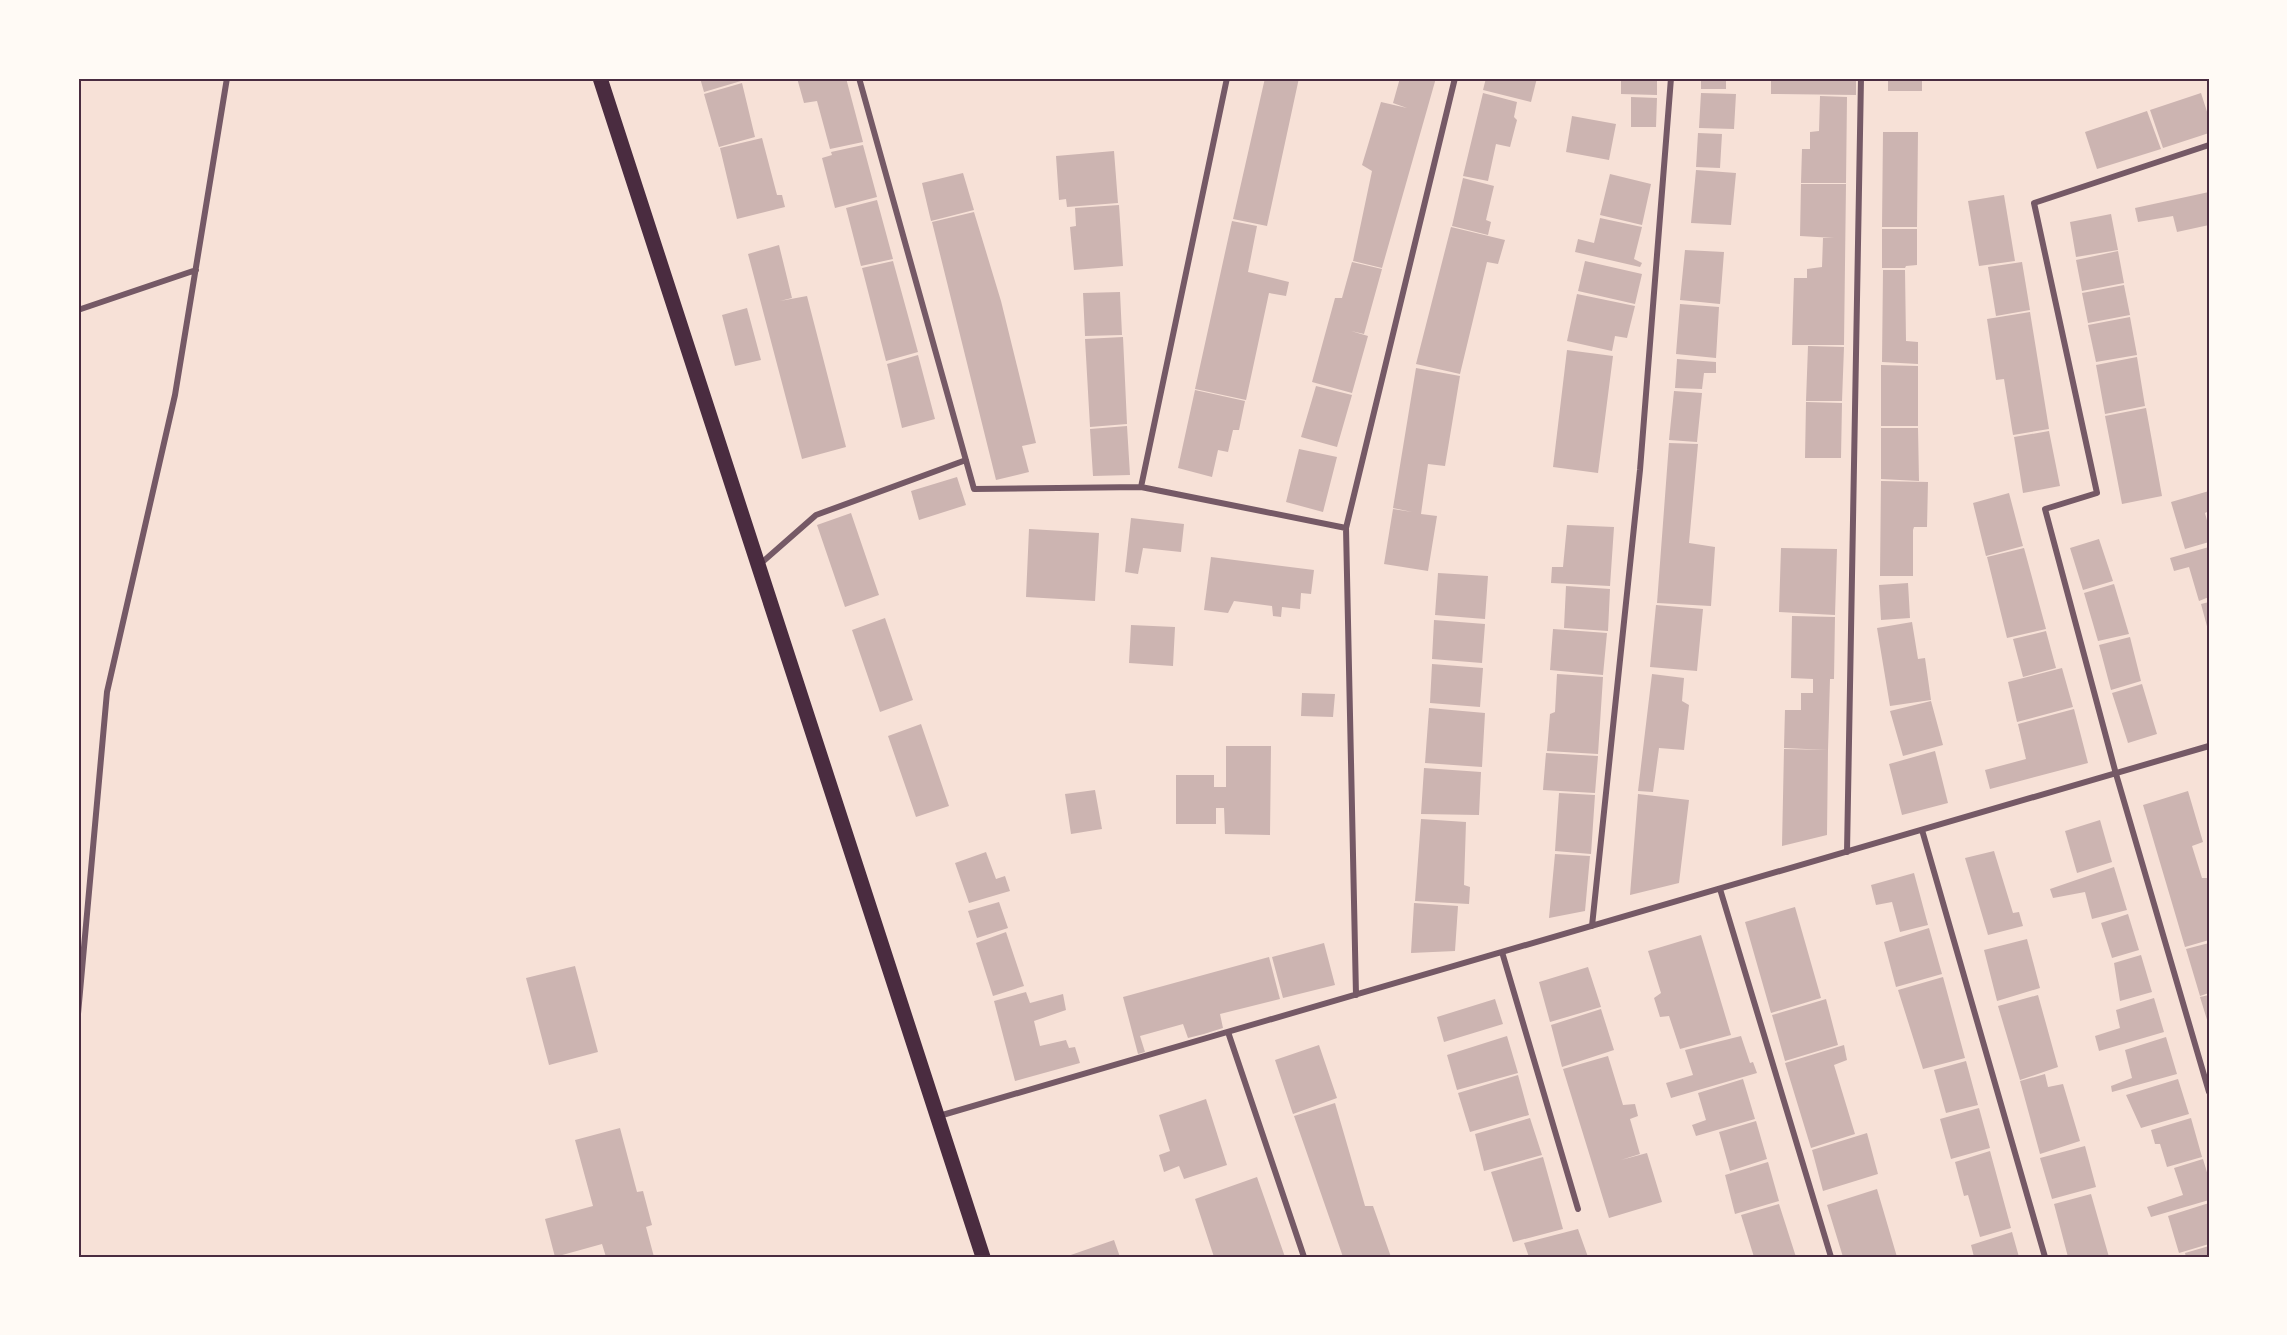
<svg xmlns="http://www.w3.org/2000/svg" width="2287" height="1335" font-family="Raleway,sans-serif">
<rect width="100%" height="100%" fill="#f7e1d7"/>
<!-- building -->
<path fill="#ccb4b1" d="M700 78H740L741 81 704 92Z
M797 78H846L863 142 830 149 817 101 804 103Z
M1265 78H1299L1267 226 1233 219Z
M1400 78H1436L1382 268 1353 261 1372 171 1362 165 1381 102 1407 108 1393 103Z
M1486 78H1537L1531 102 1483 90Z
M1621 78H1657V95L1621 94Z
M1701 78H1726V89H1701Z
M1771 78H1856V95L1771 94Z
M1888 78H1922V91H1888Z
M742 83 755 137 719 147 704 94Z
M1483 93 1517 102 1514 117 1517 120 1510 147 1496 144 1488 181 1463 176Z
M1701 93 1736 94 1734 129 1699 128Z
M2201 93 2209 118V133L2163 148 2150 110Z
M1820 96 1847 97 1846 183H1801L1802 149H1810V132L1819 131Z
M1631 97 1657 98 1656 127H1631Z
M2147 111 2161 149 2097 169 2085 132Z
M1572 116 1616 124 1609 160 1566 152Z
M1883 132H1918L1917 227H1882Z
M1698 133 1722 134 1720 168 1696 167Z
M762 138 777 195H782L785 207 737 219 720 148Z
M863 145 877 197 835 208 822 158 832 155 831 152Z
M1114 151 1118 203 1067 207 1066 199 1059 200 1056 156Z
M1696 170 1736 173 1731 225 1691 223Z
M963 173 974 210 931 221 922 183Z
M1610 174 1651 184 1642 225 1600 215Z
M1463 178 1494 186 1486 220 1491 222 1488 235 1452 226Z
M1801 184H1846L1844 345H1792L1794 278H1807V269L1822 267 1823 238H1834L1800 236Z
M2209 192V225L2177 232 2173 216 2138 222 2135 208Z
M2004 195 2015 261 1979 266 1968 201Z
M877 200 893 259 861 266 846 208Z
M1119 205 1123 266 1074 270 1070 227 1076 226 1075 208Z
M974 212 1001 301 1036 443 1022 446 1029 472 996 480 932 222Z
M2111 214 2118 250 2076 257 2070 222Z
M1600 218 1642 227 1634 259 1642 263 1640 267 1575 252 1578 239 1594 243Z
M1232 221 1257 226 1248 272 1289 282 1286 296 1269 293 1246 400 1195 389Z
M1451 227 1505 240 1498 264 1487 262 1460 374 1416 364Z
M1882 229H1917V265L1906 266 1905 268H1882Z
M779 245 792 298 780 301 807 296 846 447 802 459 748 254Z
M1685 250 1724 252 1720 304 1680 300Z
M2118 251 2124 283 2082 291 2076 260Z
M893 261 918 352 886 361 862 268Z
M1585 261 1642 274 1635 304 1578 291Z
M1352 262 1382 269 1364 334 1351 331 1368 336 1352 393 1312 382 1335 298H1342Z
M2022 262 2030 310 1996 316 1988 267Z
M1883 270H1905L1906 341 1918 342V364L1882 362Z
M2124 285 2130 315 2088 323 2082 293Z
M1120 292 1122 335 1085 336 1083 293Z
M1577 294 1635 306 1627 338 1615 336 1612 351 1567 341Z
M1680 304 1719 307 1716 358 1676 354Z
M747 308 761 360 735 366 722 315Z
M2030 312 2049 429 2013 435 2004 379 1996 380 1987 319Z
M2130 317 2137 355 2096 362 2088 325Z
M1123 337 1127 424 1090 427 1085 339Z
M1808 346 1844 347 1842 401H1806Z
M1567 350 1613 356 1598 473 1553 467Z
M918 355 935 419 902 428 887 364Z
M2137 357 2145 406 2105 414 2096 365Z
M1677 359 1716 362V373H1704L1702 389 1675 388Z
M1881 365 1918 366V426H1881Z
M1416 368 1460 376 1445 466 1428 464 1421 514 1437 516 1428 571 1384 564 1393 509 1412 512 1393 508Z
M1316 386 1352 395 1337 447 1301 437Z
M1195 390 1245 401 1239 430H1233L1228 452 1218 450 1212 477 1178 468Z
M1674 391 1702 393 1697 442 1669 440Z
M1806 402 1842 403 1841 458H1805Z
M2146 408 2162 496 2122 504 2105 416Z
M1127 426 1130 475 1093 476 1090 429Z
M1881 428H1918L1919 481 1881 479Z
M2049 431 2060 486 2023 493 2014 437Z
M1669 443 1698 444 1689 543 1715 547 1711 606 1657 603Z
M1299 449 1337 457 1323 512 1286 502Z
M957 477 966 505 919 520 911 491Z
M1881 481 1928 482 1927 527H1914L1913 530V576H1880Z
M2209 491V511L2205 513 2209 528V542L2185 549 2171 502Z
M2009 493 2023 546 1986 556 1973 503Z
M851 513 879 595 845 607 817 525Z
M1131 518 1184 524 1181 552 1143 548 1138 574 1125 572Z
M1567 525 1614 527 1610 586 1551 583 1552 567H1563Z
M1029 529 1099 533 1095 601 1026 597Z
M2099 539 2113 581 2083 590 2070 548Z
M2209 547V597L2199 601 2189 567 2174 571 2170 558Z
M1781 548 1837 549 1835 615 1779 612Z
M2024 548 2046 629 2007 638 1987 557Z
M1211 557 1314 570 1311 594 1301 593 1300 609 1282 607 1281 617 1273 616 1272 606 1234 601 1228 613 1204 610Z
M1438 573 1488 576 1485 619 1435 615Z
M1908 583 1910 618 1881 620 1879 585Z
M2114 584 2129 634 2098 641 2084 593Z
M1566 586 1610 589 1608 631 1564 628Z
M2209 602V630H2208L2201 604Z
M1656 605 1703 609 1697 671 1650 667Z
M1792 616 1835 617 1834 679H1830L1828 750 1784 748 1785 710H1801V693H1813V679L1791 678Z
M885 618 913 700 880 712 852 630Z
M1434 620 1485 624 1482 663 1432 659Z
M1912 622 1918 659 1925 658 1931 700 1890 706 1877 628Z
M1131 625 1175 627 1173 666 1129 663Z
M1553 629 1607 633 1603 675 1550 670Z
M2046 631 2056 668 2023 677 2013 639Z
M2130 637 2141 681 2111 690 2099 645Z
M1432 664 1483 668 1480 707 1430 703Z
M2062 668 2073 707 2017 722 2008 682Z
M1557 674 1603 677 1598 754 1547 751 1550 714 1555 712Z
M1652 674 1684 678 1682 701 1689 705 1684 750 1659 748 1653 792 1638 791Z
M2142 684 2157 734 2128 743 2112 693Z
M1302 693 1335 694 1333 717 1301 716Z
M1931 701 1943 745 1903 756 1890 711Z
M1429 708 1485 713 1482 767 1425 763Z
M2074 709 2088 763 1990 789 1985 770 2026 759 2018 724Z
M921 724 949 806 916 817 888 736Z
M1226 746H1271L1270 835 1225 834 1224 808H1216V824H1176V775H1214V787H1226Z
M1784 749 1828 750 1827 835 1782 846Z
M1935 751 1948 803 1902 815 1889 764Z
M1546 753 1598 756 1595 793 1543 790Z
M1424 768 1481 772 1479 815 1421 814Z
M1095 790 1102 829 1071 834 1065 794Z
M2188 791 2203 842 2192 846 2202 878H2209V940L2185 947 2143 805Z
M1559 793 1595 795 1591 854 1555 851Z
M1638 794 1689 800 1679 883 1630 895Z
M1421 819 1466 822 1464 885 1470 887 1469 904 1415 901Z
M2100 820 2112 862 2077 873 2065 831Z
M1994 851 2013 913 2019 912 2023 926 1988 935 1965 858Z
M986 852 996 879 1005 876 1010 891 969 903 955 863Z
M1555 854 1590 856 1585 911 1549 918Z
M2114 867 2127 910 2092 919 2085 892 2053 898 2050 889Z
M1914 873 1928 925 1900 932 1892 902 1876 905 1871 885Z
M999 902 1008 928 977 938 968 911Z
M1414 903 1458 906 1455 951 1411 953Z
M1795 907 1821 998 1771 1013 1745 922Z
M2128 914 2139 950 2112 958 2101 923Z
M1929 928 1942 974 1896 987 1884 942Z
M1006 932 1024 986 993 996 976 943Z
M1701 935 1731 1035 1680 1049 1669 1016 1660 1017 1654 998 1661 993 1648 951Z
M2027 939 2040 988 1997 1001 1984 950Z
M1324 943 1335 985 1283 998 1272 957Z
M2209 943V993L2200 996 2186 949Z
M2141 955 2152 992 2120 1001 2114 963Z
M1269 957 1280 999 1220 1014 1223 1028 1204 1034 1188 1038 1183 1024 1140 1036 1145 1052 1138 1054 1123 997Z
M575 966 598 1052 549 1065 526 978Z
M1588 967 1601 1007 1550 1022 1539 982Z
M1943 977 1965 1058 1923 1069 1898 990Z
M1026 992 1030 1003 1063 994 1066 1010 1034 1021 1040 1046 1066 1040 1069 1048 1075 1047 1080 1063 1015 1081 994 1001Z
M2038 995 2058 1067 2020 1080 1998 1006Z
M2209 995V1023H2208L2200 997Z
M2154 998 2164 1032 2099 1051 2095 1036 2120 1028 2116 1010Z
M1495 999 1503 1024 1444 1042 1437 1017Z
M1826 999 1838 1045 1785 1061 1772 1015Z
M1601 1009 1614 1050 1562 1067 1551 1025Z
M1507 1036 1518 1073 1457 1090 1447 1055Z
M1741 1036 1750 1063 1753 1062 1757 1073 1671 1098 1666 1083 1693 1075 1685 1050Z
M2166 1037 2177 1074 2112 1092 2111 1086 2132 1078 2125 1050Z
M1319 1045 1337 1098 1293 1114 1275 1060Z
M1844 1045 1847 1060 1834 1065 1855 1134 1811 1148 1785 1063Z
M1608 1056 1623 1105 1635 1104 1638 1116 1630 1119 1640 1154 1621 1160 1647 1153 1662 1202 1609 1218 1563 1069Z
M1966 1061 1978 1105 1946 1113 1934 1070Z
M2045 1074 2048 1087 2063 1084 2080 1141 2040 1154 2020 1081Z
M1518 1075 1529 1115 1470 1132 1458 1093Z
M1743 1079 1755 1119 1696 1136 1692 1125 1706 1120 1698 1093Z
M2178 1079 2189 1114 2141 1128 2126 1095Z
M1206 1099 1227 1165 1184 1179 1179 1166 1164 1172 1159 1155 1170 1151 1159 1115Z
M1335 1103 1365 1206H1373L1391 1257H1343L1294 1116Z
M1979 1108 1990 1148 1951 1159 1940 1119Z
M1530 1118 1542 1155 1484 1171 1475 1134Z
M2191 1118 2202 1157 2167 1167 2160 1144H2155L2151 1130Z
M1756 1121 1767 1159 1730 1171 1719 1132Z
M620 1128 637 1192 643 1191 652 1225 646 1227 654 1257H606L602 1244 555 1257 545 1219 593 1206 575 1140Z
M1867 1133 1878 1174 1823 1191 1812 1150Z
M2085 1146 2096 1187 2052 1199 2040 1158Z
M1990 1151 2011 1228 1980 1237 1968 1195 1964 1196 1955 1162Z
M1543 1157 1563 1229 1513 1242 1491 1172Z
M2203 1159 2209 1179V1200L2151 1217 2147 1207 2183 1195 2174 1168Z
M1768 1162 1779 1201 1735 1214 1725 1175Z
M1257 1177 1285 1257H1214L1195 1199Z
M1877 1189 1897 1257H1843L1827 1205Z
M2091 1194 2109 1257H2068L2054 1204Z
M2209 1203V1244L2179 1253 2168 1216Z
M1779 1204 1796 1257H1754L1741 1215Z
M1578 1229 1588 1257H1529L1524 1243Z
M2012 1232 2019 1257H1974L1971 1245Z
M1114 1240 1120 1257H1065Z
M2209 1246V1257H2186L2185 1253Z"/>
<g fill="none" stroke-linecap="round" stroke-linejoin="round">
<!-- minor -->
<path stroke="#755966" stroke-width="6" d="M859 78 974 489 1141 487 1346 528
M2209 145 2034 203 2097 493 2045 509 2116 774 2209 1092
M78 310 196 270
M1141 487 1227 78
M759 565 816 515 966 460
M1922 830 2045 1257
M1847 852 1861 78
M1720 889 1831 1257
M1592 926 1640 470 1671 78
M1502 952 1578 1209
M1356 995 1346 528 1455 78
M78 1014 107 692 175 395 227 78
M1228 1032 1304 1257
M939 1116 2209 746"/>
<!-- trunk -->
<path stroke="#4a2c40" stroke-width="15" d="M600 78 983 1257"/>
</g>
<!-- border -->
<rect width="2287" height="1335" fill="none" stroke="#fffaf5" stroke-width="159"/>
<rect x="80" y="80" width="2128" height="1176" fill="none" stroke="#4a2c40" stroke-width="2"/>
</svg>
